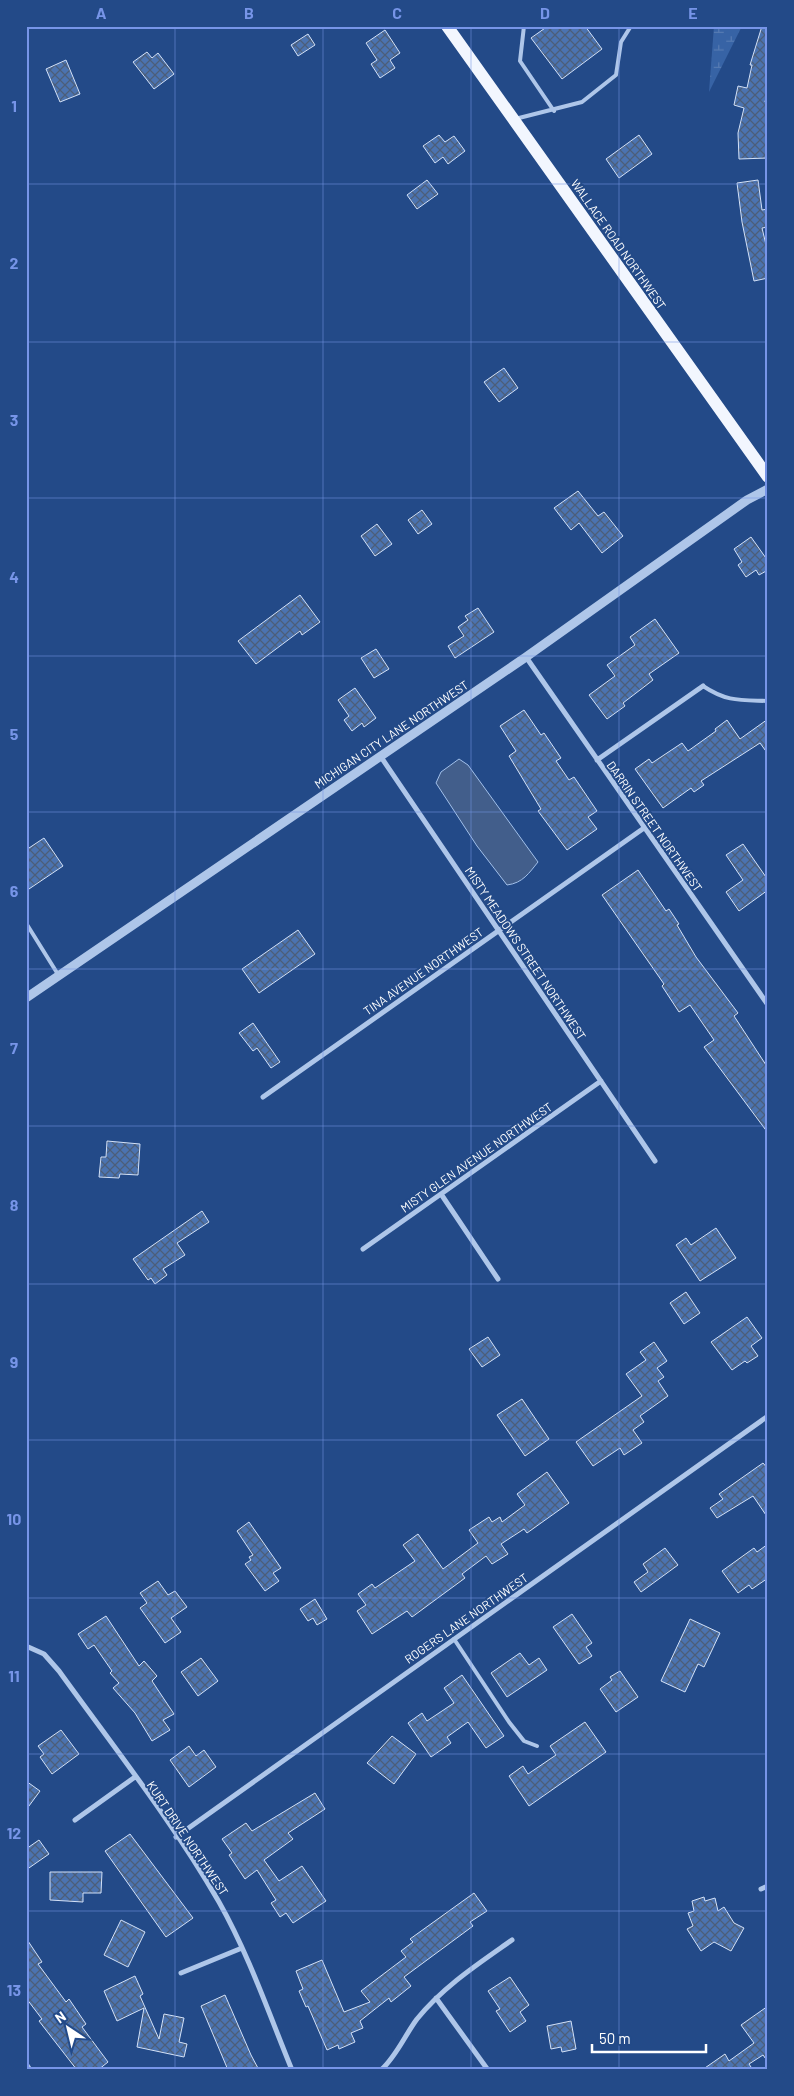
<svg xmlns="http://www.w3.org/2000/svg" width="794" height="2096" font-family="Barlow,sans-serif">
<defs>
<pattern id="wetland-marsh" width="20" height="14" patternUnits="userSpaceOnUse" patternTransform="scale(1.25)"><rect width="20" height="14" fill="#3763a5"/><path d="M1 5h8M5 5V1M11 12h8M15 12V8" fill="none" stroke="#557ab2"/></pattern>
<pattern id="building-cross-hatch" width="8" height="8" patternUnits="userSpaceOnUse" patternTransform="scale(1.25)"><rect width="8" height="8" fill="#4b73b0"/><path d="M0 0l8 8M0 8l8-8" fill="none" stroke="#4c5e79"/></pattern>
</defs>
<rect width="100%" height="100%" fill="#234a88"/>
<!-- wetland -->
<path fill="url(#wetland-marsh)" d="M714 26H742L709 92Z"/>
<!-- water -->
<path fill="#425e8b" stroke="#a2c0ea" d="M459 759 468 765 538 862C529 873 523 883 507 885L477 846 436 783 441 772Z"/>
<!-- building -->
<path fill="url(#building-cross-hatch)" stroke="#d3e1f7" d="M548 26H585L602 49 562 79 531 38Z
M762 26H768V89L765 102 768 103V158L739 159 738 133 744 108 734 105 738 86 747 88 752 65H750Z
M385 30 400 53 390 60 395 68 380 78 371 64 377 60 366 43Z
M308 34 315 45 298 56 291 45Z
M147 52 152 58 158 53 174 74 154 89 133 62Z
M66 60 80 94 60 102 46 69Z
M439 135 445 142 454 136 465 151 448 164 443 157 435 163 423 146Z
M639 135 652 154 619 178 606 159Z
M427 180 438 194 417 209 407 195Z
M758 180 762 210 768 209V227L762 228 768 253V278L754 281 742 222 737 183Z
M504 368 518 388 499 402 484 382Z
M578 491 598 516 604 512 623 536 602 553 579 523 571 530 554 508Z
M422 510 432 524 418 534 408 520Z
M377 524 392 544 375 556 361 536Z
M751 537 768 561V570L759 575 756 570 746 577 738 565 742 562 734 549Z
M300 595 320 622 302 635 300 631 256 664 238 641Z
M478 608 494 632 455 658 448 646 464 636 458 627 468 620 465 616Z
M655 619 679 653 649 674 653 680 623 703 625 706 607 719 589 695 615 676 607 665 635 645 630 637Z
M376 649 389 669 374 678 361 658Z
M355 688 376 718 364 727 362 723 352 731 344 720 349 716 338 700Z
M524 710 541 735 544 733 561 758 556 761 569 780 574 777 597 811 588 817 597 829 567 850 538 811 541 809 509 756 516 751 500 726Z
M768 719V754L760 743 701 781 704 785 694 792 691 788 663 808 635 769 649 759 652 763 682 743 688 751 716 731 715 729 727 720 740 739Z
M44 838 63 866 26 891V850Z
M743 844 768 880V890L739 911 726 892 743 880 726 855Z
M638 870 666 911 669 909 679 924 677 925 696 957 738 1013 734 1016 768 1068V1133L704 1047 714 1040 690 1005 679 1012 662 986 664 984 602 895Z
M298 930 315 954 259 993 242 969Z
M253 1023 280 1062 271 1068 257 1048 253 1051 239 1033Z
M107 1141 140 1144 138 1175 120 1174 119 1178 99 1177 101 1157H106Z
M202 1211 209 1222 177 1243 185 1255 163 1269 167 1275 155 1284 151 1278 148 1280 133 1259Z
M716 1228 736 1258 700 1281 676 1245 686 1238 691 1245Z
M686 1292 700 1313 684 1324 670 1303Z
M747 1317 762 1338 751 1346 758 1356 747 1363 745 1361 732 1370 711 1342Z
M488 1337 500 1355 482 1367 469 1349Z
M654 1342 667 1361 657 1368 664 1377 658 1381 668 1396 640 1416 644 1422 633 1430 642 1443 624 1455 620 1448 593 1466 576 1442 642 1396 626 1374 646 1360 640 1352Z
M522 1399 549 1439 525 1456 497 1415Z
M763 1463 768 1469V1518L753 1496 717 1518 710 1508 723 1499 719 1494Z
M547 1472 569 1503 527 1533 524 1529 501 1544 508 1554 492 1564 486 1556 462 1574 465 1578 412 1617 407 1611 372 1634 357 1611 366 1605 358 1594 372 1584 375 1588 415 1561 403 1545 418 1534 443 1569 478 1543 469 1530 489 1517 492 1522 500 1517 502 1522 525 1505 517 1494Z
M249 1522 281 1568 273 1573 279 1581 265 1591 245 1564 251 1560 249 1557 253 1555 237 1531Z
M768 1544V1578L752 1589 749 1585 738 1593 722 1571 754 1548 757 1552Z
M665 1548 678 1565 641 1592 634 1582 648 1572 643 1564Z
M158 1581 168 1595 175 1591 187 1607 171 1618 181 1632 165 1643 140 1608 147 1603 140 1593Z
M315 1599 327 1619 317 1625 313 1618 308 1621 300 1609Z
M572 1614 592 1643 586 1647 592 1656 579 1664 553 1627Z
M106 1616 139 1666 144 1661 157 1676 152 1681 174 1714 163 1720 170 1730 152 1741 135 1713 113 1688 119 1683 110 1673 112 1671 94 1645 88 1649 78 1634Z
M690 1619 720 1633 704 1667 698 1664 685 1692 661 1681Z
M520 1653 529 1665 539 1658 547 1670 507 1697 491 1673Z
M201 1658 218 1681 198 1696 181 1672Z
M620 1671 638 1697 616 1712 600 1689 612 1680 610 1677Z
M462 1675 504 1736 486 1748 468 1722 447 1737 451 1743 431 1757 408 1723 422 1713 427 1721 454 1703 444 1688Z
M585 1722 606 1752 529 1806 509 1776 523 1766 528 1774 556 1755 550 1746Z
M61 1730 79 1754 52 1774 40 1757 44 1754 38 1746Z
M392 1736 416 1754 394 1784 367 1763Z
M189 1746 196 1756 204 1750 216 1767 189 1787 170 1760Z
M26 1781 40 1791 26 1810Z
M315 1793 325 1809 288 1833 293 1839 264 1860 279 1881 302 1866 326 1901 293 1923 286 1913 280 1917 271 1903 276 1900 257 1870 245 1879 229 1855 232 1853 222 1839 246 1823 252 1831Z
M130 1834 193 1918 166 1937 105 1851Z
M39 1840 49 1854 26 1870V1849Z
M50 1872H102L101 1893H83V1902L50 1900Z
M474 1893 487 1911 470 1922 473 1926 404 1977 411 1986 391 2002 389 1998 360 2021 363 2028 351 2033 355 2042 339 2049 338 2045 327 2050 308 2006 306 2007 299 1991 303 1989 296 1971 322 1960 344 2012 370 2002 361 1991 406 1957 401 1951 413 1942 410 1939Z
M704 1897 705 1901 715 1898 718 1911 724 1907 734 1923 744 1928 731 1951 714 1942 701 1951 687 1929 693 1926 688 1913 694 1911 692 1901Z
M121 1920 145 1932 128 1967 104 1955Z
M26 1938 42 1962 38 1964 66 2002 69 1999 86 2024 82 2027 108 2062 98 2070H77L39 2021 42 2019 26 1998Z
M135 1976 143 1994 140 1996 159 2039 164 2014 184 2018 179 2042 187 2044 184 2057 137 2047 144 2008 117 2021 104 1991Z
M510 1977 529 2005 520 2012 526 2021 510 2032 496 2011 500 2009 488 1991Z
M225 1995 251 2055 259 2070H228L201 2006Z
M768 2006V2062L763 2055 749 2064 753 2070H702L725 2054 729 2061 754 2043 741 2025Z
M571 2021 576 2049 562 2052 561 2047 551 2049 547 2026Z"/>
<g fill="none" stroke-linecap="round" stroke-linejoin="round">
<!-- service -->
<path stroke="#aec6e9" stroke-width="4" d="M524 26 520 61 554 111
M515 119 582 102 616 75 621 42 631 26
M703 686C727 702 740 700 768 701
M26 923 59 976
M454 1639 509 1722 524 1741 537 1746"/>
<!-- minor -->
<path stroke="#aec6e9" stroke-width="5" d="M526 657 768 1005
M381 757 655 1161
M597 760 703 686
M263 1097 644 828
M441 1194 498 1279
M363 1249 601 1081
M26 1646 44 1654 59 1671C113 1746 173 1822 219 1902 249 1955 269 2014 292 2070
M75 1820 135 1777
M176 1837 768 1416
M761 1889 768 1886
M181 1973 242 1948
M436 1998 488 2070
M26 2064 30 2070
M381 2070C396 2057 405 2035 417 2019 444 1986 478 1964 512 1940"/>
<!-- tertiary -->
<path stroke="#aec6e9" stroke-width="9" d="M26 998 526 657 747 500 768 489"/>
<!-- primary -->
<path stroke="#f2f6fe" stroke-width="12" d="M447 26 768 477"/>
</g>
<!-- grid -->
<path fill="none" stroke="#7795e8" stroke-width="1" stroke-opacity="0.55" d="M175 26V2070M323 26V2070M471 26V2070M619 26V2070M26 184H768M26 342H768M26 498H768M26 656H768M26 812H768M26 969H768M26 1126H768M26 1284H768M26 1440H768M26 1598H768M26 1754H768M26 1911H768"/>
<g text-anchor="middle" dominant-baseline="central" stroke-width="4" stroke-linejoin="round" paint-order="stroke">
<!-- street labels -->
<g font-size="12" fill="#fff" stroke="#234a88">
<text transform="translate(619 244) rotate(55)">WALLACE ROAD NORTHWEST</text>
<text transform="translate(391 734) rotate(-34)">MICHIGAN CITY LANE NORTHWEST</text>
<text transform="translate(655 826) rotate(55)">DARRIN STREET NORTHWEST</text>
<text transform="translate(526 953) rotate(56)">MISTY MEADOWS STREET NORTHWEST</text>
<text transform="translate(423 971) rotate(-35)">TINA AVENUE NORTHWEST</text>
<text transform="translate(476 1157) rotate(-35)">MISTY GLEN AVENUE NORTHWEST</text>
<text transform="translate(466 1618) rotate(-35)">ROGERS LANE NORTHWEST</text>
<text transform="translate(188 1838) rotate(56)">KURT DRIVE NORTHWEST</text>
</g>
</g>
<!-- border -->
<rect width="794" height="2096" fill="none" stroke="#234a88" stroke-width="55"/>
<!-- north arrow -->
<g transform="translate(68 2028) rotate(325)" stroke="#234a88" stroke-width="4" paint-order="stroke">
<path d="M0-4L9 19L0 12L-9 19Z" fill="#ffffff"/>
<text y="-8" font-size="14" font-weight="bold" text-anchor="middle" fill="#ffffff">N</text>
</g>
<!-- scale -->
<path d="M592 2044v8h114v-8" fill="none" stroke="#ffffff" stroke-width="2.5"/>
<text x="599" y="2044" font-size="15" fill="#ffffff" stroke="#234a88" stroke-width="4" paint-order="stroke">50 m</text>
<rect x="28" y="28" width="738" height="2040" fill="none" stroke="#7795e8" stroke-width="2"/>
<g font-size="16" text-anchor="middle" font-weight="bold" fill="#7795e8">
<text x="101" y="19">A</text>
<text x="249" y="19">B</text>
<text x="397" y="19">C</text>
<text x="545" y="19">D</text>
<text x="693" y="19">E</text>
<text x="14" y="112">1</text>
<text x="14" y="269">2</text>
<text x="14" y="426">3</text>
<text x="14" y="583">4</text>
<text x="14" y="740">5</text>
<text x="14" y="897">6</text>
<text x="14" y="1054">7</text>
<text x="14" y="1211">8</text>
<text x="14" y="1368">9</text>
<text x="14" y="1525">10</text>
<text x="14" y="1682">11</text>
<text x="14" y="1839">12</text>
<text x="14" y="1996">13</text>
</g>
</svg>
